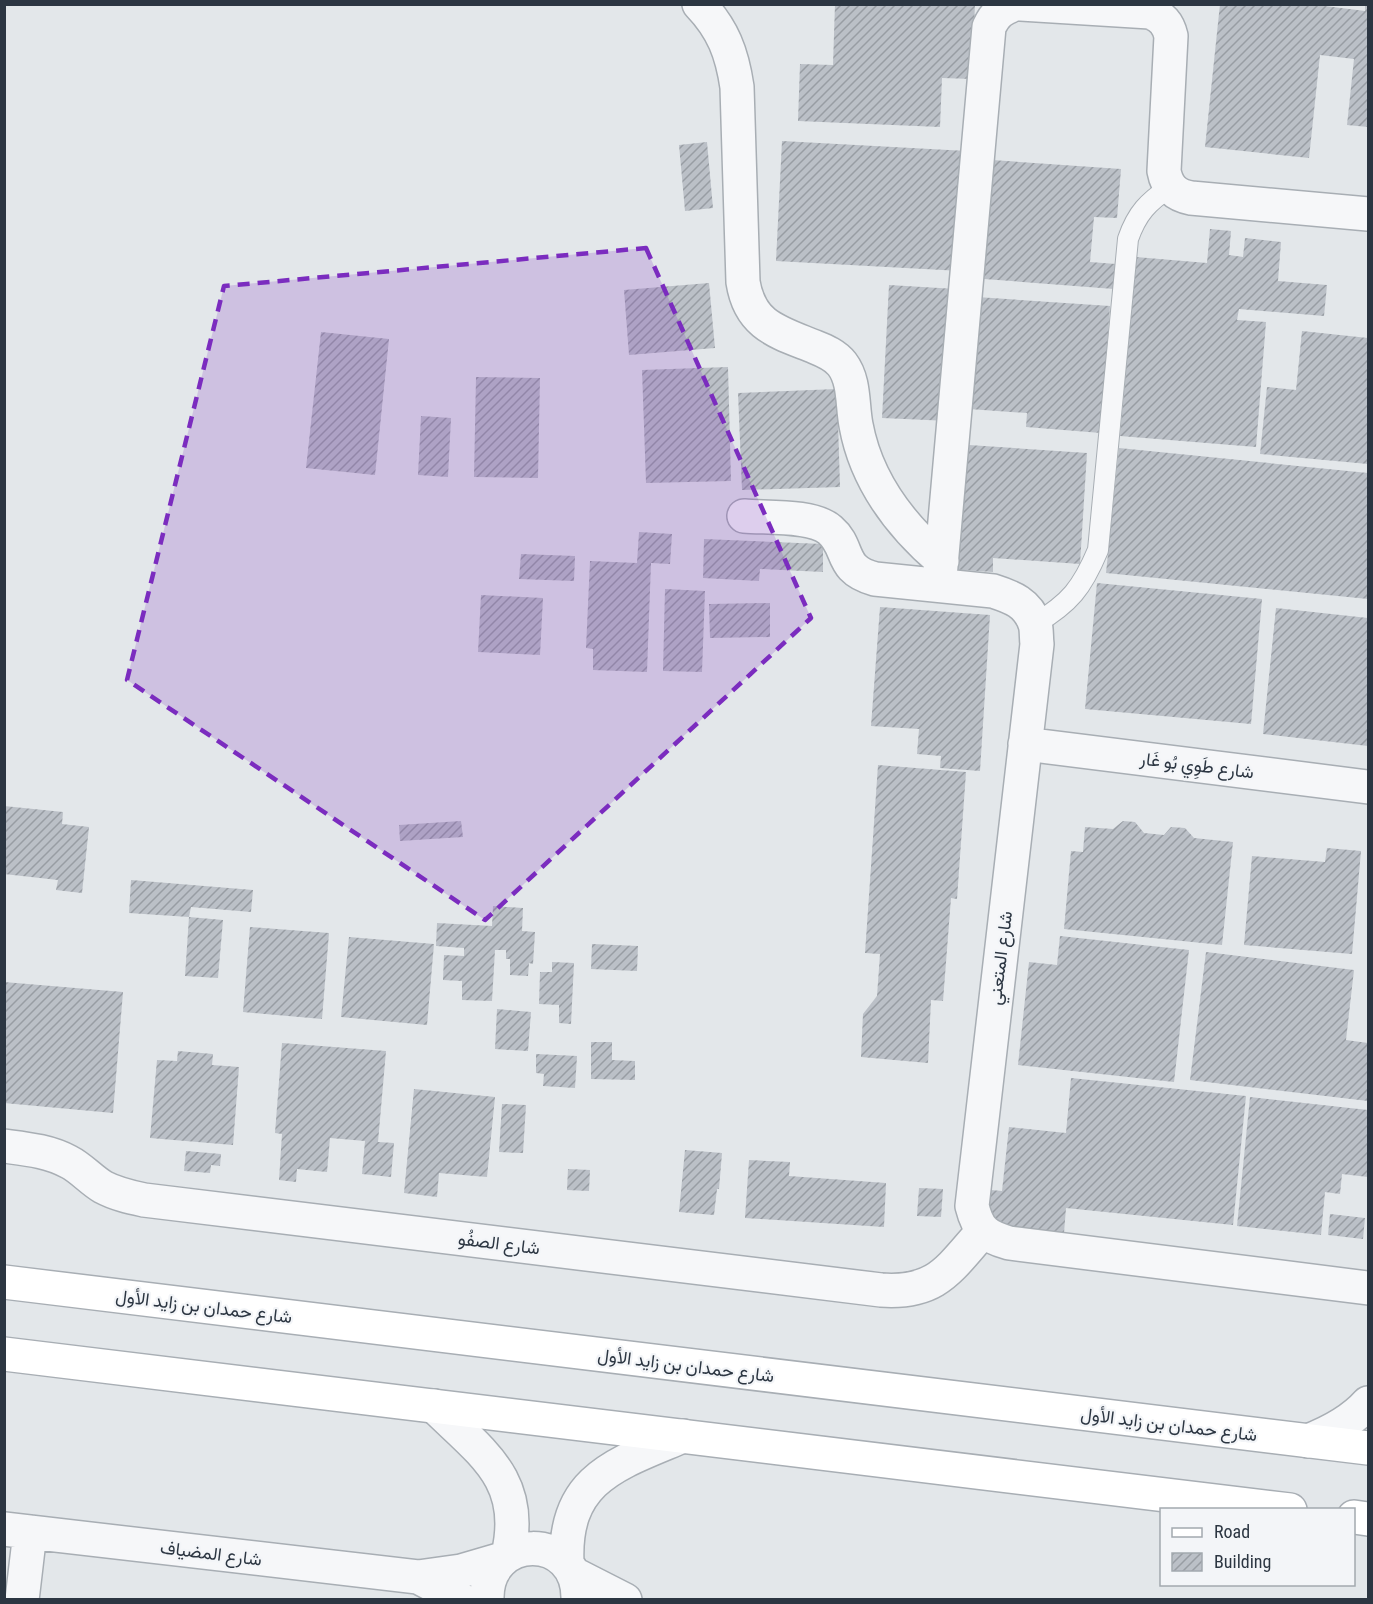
<svg xmlns="http://www.w3.org/2000/svg" width="1373" height="1604" font-family="'Roboto Condensed',Vazirmatn,sans-serif">
<defs>
<pattern id="building-hatch" width="6" height="6" patternUnits="userSpaceOnUse" patternTransform="scale(1.5)"><rect width="6" height="6" fill="#bbc0c7"/><path d="M-1 1l2-2M0 6l6-6M5 7l2-2" fill="none" stroke="#989da3"/></pattern>
</defs>
<rect width="100%" height="100%" fill="#e3e7ea"/>
<!-- building -->
<path fill="url(#building-hatch)" d="M835 4H975L972 79 942 78 940 127 798 121 800 64 833 65Z
M1220 4H1325V6L1365 11V4H1368V127L1347 125 1354 59 1320 55 1309 158 1205 147Z
M782 141 967 151 961 271 776 261Z
M707 142 713 208 685 211 679 145Z
M992 160 1121 169 1117 218 1094 217 1090 262 1116 264 1114 289 984 279Z
M1210 229 1231 231 1229 255 1243 257 1245 238 1281 242 1278 281 1327 285 1324 316 1239 309 1237 320 1266 322 1256 447 1120 436 1136 257 1207 263Z
M709 283 715 348 629 355 624 290Z
M889 285 956 289 949 421 882 418Z
M977 297 1110 306 1101 433 1026 427 1027 413 969 409Z
M1302 331 1368 338V464L1260 454 1267 387 1296 390Z
M321 332 389 339 375 475 306 468Z
M728 367 731 481 646 483 642 370Z
M476 377 540 378 538 478 474 477Z
M837 389 840 487 742 490 738 393Z
M421 416 451 418 448 477 418 475Z
M954 444 1087 453 1080 564 993 558V572L946 569Z
M1119 448 1368 473V599L1106 573Z
M639 532 672 534 670 564 651 563 647 672 593 670V649L586 648 590 561 637 563Z
M704 539 823 544V572L760 569 759 581 703 578Z
M521 554 575 556 574 581 519 579Z
M1097 583 1262 599 1251 724 1085 709Z
M665 589 705 591 702 672 663 671Z
M481 595 543 598 540 655 478 652Z
M770 603V637L710 638 709 604Z
M880 607 990 615 980 771 940 768 941 756 917 754 919 729 871 726Z
M1276 608 1368 618V746L1263 734Z
M878 765 966 772 957 899 951 898 943 1001 931 1000 928 1063 861 1057 863 1014 877 996 880 954 865 953Z
M4 806 63 812 62 824 89 827 82 893 56 890 58 880 4 874Z
M461 821 463 837 400 841 399 825Z
M1123 821 1135 822 1144 833 1164 835 1171 827 1185 828 1194 838 1233 842 1222 945 1064 929 1071 851 1083 852 1085 827 1113 829Z
M1327 848 1361 851 1352 954 1244 945 1252 856 1325 862Z
M131 880 253 890 251 912 191 907 189 917 129 913Z
M493 906 523 908 522 931 535 932 533 964 529 963 528 976 510 975V959H506V950H495L492 1001 462 1000V981L443 980 444 955 464 956V948L436 946 437 923 492 926Z
M189 917 223 920 218 978 185 976Z
M250 927 329 933 322 1019 243 1012Z
M1060 936 1189 950 1174 1082 1018 1065 1029 962 1057 965Z
M349 937 434 944 427 1025 341 1017Z
M592 944 638 946 637 971 591 969Z
M1206 952 1354 970 1346 1040 1368 1043V1101L1190 1080Z
M552 962 574 963 571 1024 559 1023V1005L539 1004 540 972H552Z
M4 982 123 992 113 1113 4 1103Z
M497 1009 531 1012 528 1051 495 1049Z
M591 1042H612V1060L635 1061V1080L591 1079Z
M282 1043 386 1051 378 1142 394 1143 391 1177 362 1174 365 1141 330 1138 327 1172 297 1169 296 1182 279 1180 282 1134 275 1133Z
M178 1051 213 1054 212 1065 239 1067 233 1145 150 1138 157 1060 177 1061Z
M536 1054 577 1056 575 1088 543 1086 544 1074 536 1073Z
M1071 1078 1246 1096 1233 1225 1066 1208 1064 1233 988 1225 991 1190 1002 1191 1009 1127 1066 1133Z
M414 1089 495 1097 487 1177 439 1173 437 1197 404 1193Z
M1250 1097 1368 1110V1177L1342 1174 1340 1194 1325 1192 1321 1235 1237 1226Z
M502 1104 526 1105 523 1153 499 1152Z
M685 1150 722 1153 719 1189H717L714 1215 679 1212Z
M186 1151 221 1154 220 1166 211 1165 210 1173 184 1171Z
M749 1160 790 1162 789 1176 886 1183 884 1227 745 1218Z
M568 1169 590 1170 589 1191 567 1190Z
M919 1188 943 1189 941 1217 917 1216Z
M1330 1214 1365 1218 1363 1239 1328 1235Z"/>
<g fill="none" stroke-linecap="round" stroke-linejoin="round">
<!-- service casing -->
<g stroke="#a8aeb4" stroke-width="22">
<path id="service" d="M1035 624C1070 603 1082 588 1098 550L1128 239C1137 213 1148 202 1170 187"/>
</g>
<!-- minor casing -->
<g stroke="#a8aeb4" stroke-width="36">
<path id="minor" d="M699 4C723 29 732 53 737 87L743 282C750 326 778 332 815 347 825 351 835 355 842 364 855 381 852 405 856 425 866 480 901 526 942 561
M1021 4 1150 12C1162 17 1168 23 1171 36L1164 171C1167 187 1175 195 1191 198L1368 214
M744 516C767 518 813 515 830 530 851 548 838 569 875 579L993 591C1012 597 1028 603 1035 624 1037 630 1036 638 1037 644L972 1206C978 1230 985 1236 1009 1243L1368 1288
M940 577 989 27C995 14 1002 8 1016 4
M1025 744 1368 787
M4 1146C27 1149 49 1151 69 1162 81 1168 91 1180 103 1187 116 1194 130 1197 144 1200L881 1290C937 1294 949 1269 983 1231
M434 1406C482 1453 526 1480 508 1555
M1308 1441C1331 1432 1352 1421 1368 1403
M4 1529 418 1577 461 1571 502 1559
M567 1563C563 1478 617 1464 683 1436
M574 1574 625 1600
M418 1577 462 1600
M22 1600 30 1532
M487 1600C485 1532 580 1531 578 1600"/>
</g>
<!-- secondary casing -->
<g stroke="#a8aeb4" stroke-width="36">
<path id="secondary" d="M4 1282 1368 1448
M4 1354 1290 1510
M1354 1517 1368 1519"/>
</g>
<!-- service -->
<use href="#service" stroke="#f6f7f9" stroke-width="20"/>
<!-- minor -->
<use href="#minor" stroke="#f6f7f9" stroke-width="33"/>
<!-- secondary -->
<use href="#secondary" stroke="#fff" stroke-width="33"/>
</g>
<!-- marked area -->
<path fill="#7b2cbf" fill-opacity="0.2" stroke="#7b2cbf" stroke-width="4.5" stroke-dasharray="12 8" stroke-linejoin="round" d="M646 248 811 618 485 920 127 680 224 286Z"/>
<g text-anchor="middle" dominant-baseline="central" stroke-width="4.5" stroke-linejoin="round" paint-order="stroke">
<!-- street labels -->
<g font-size="18" fill="#2c3642" stroke="#f3f5f8">
<text transform="translate(1197 765) rotate(7)">شارع طَوِي بُو غَار</text>
<text transform="translate(1000 958) rotate(-83)">شارع المتعني</text>
<text transform="translate(499 1243) rotate(7)">شارع الصفُو</text>
<text transform="translate(204 1306) rotate(7)">شارع حمدان بن زايد الأول</text>
<text transform="translate(686 1365) rotate(7)">شارع حمدان بن زايد الأول</text>
<text transform="translate(1169 1424) rotate(7)">شارع حمدان بن زايد الأول</text>
<text transform="translate(211 1553) rotate(7)">شارع المضياف</text>
</g>
</g>
<!-- border -->
<rect width="1373" height="1604" fill="none" stroke="#2c3642" stroke-width="12"/>
<!-- legend -->
<rect x="1160" y="1508" width="195" height="78" fill="#f3f5f8" stroke="#a3a9af" stroke-width="1.5"/>
<rect x="1172" y="1528" width="30" height="9" fill="#ffffff" stroke="#a3a9af" stroke-width="1.5"/>
<text x="1214" y="1538" font-size="18" fill="#2c3642">Road</text>
<rect x="1172" y="1553" width="30" height="18" fill="url(#building-hatch)" stroke="#a3a9af" stroke-width="1.5"/>
<text x="1214" y="1568" font-size="18" fill="#2c3642">Building</text>
</svg>
